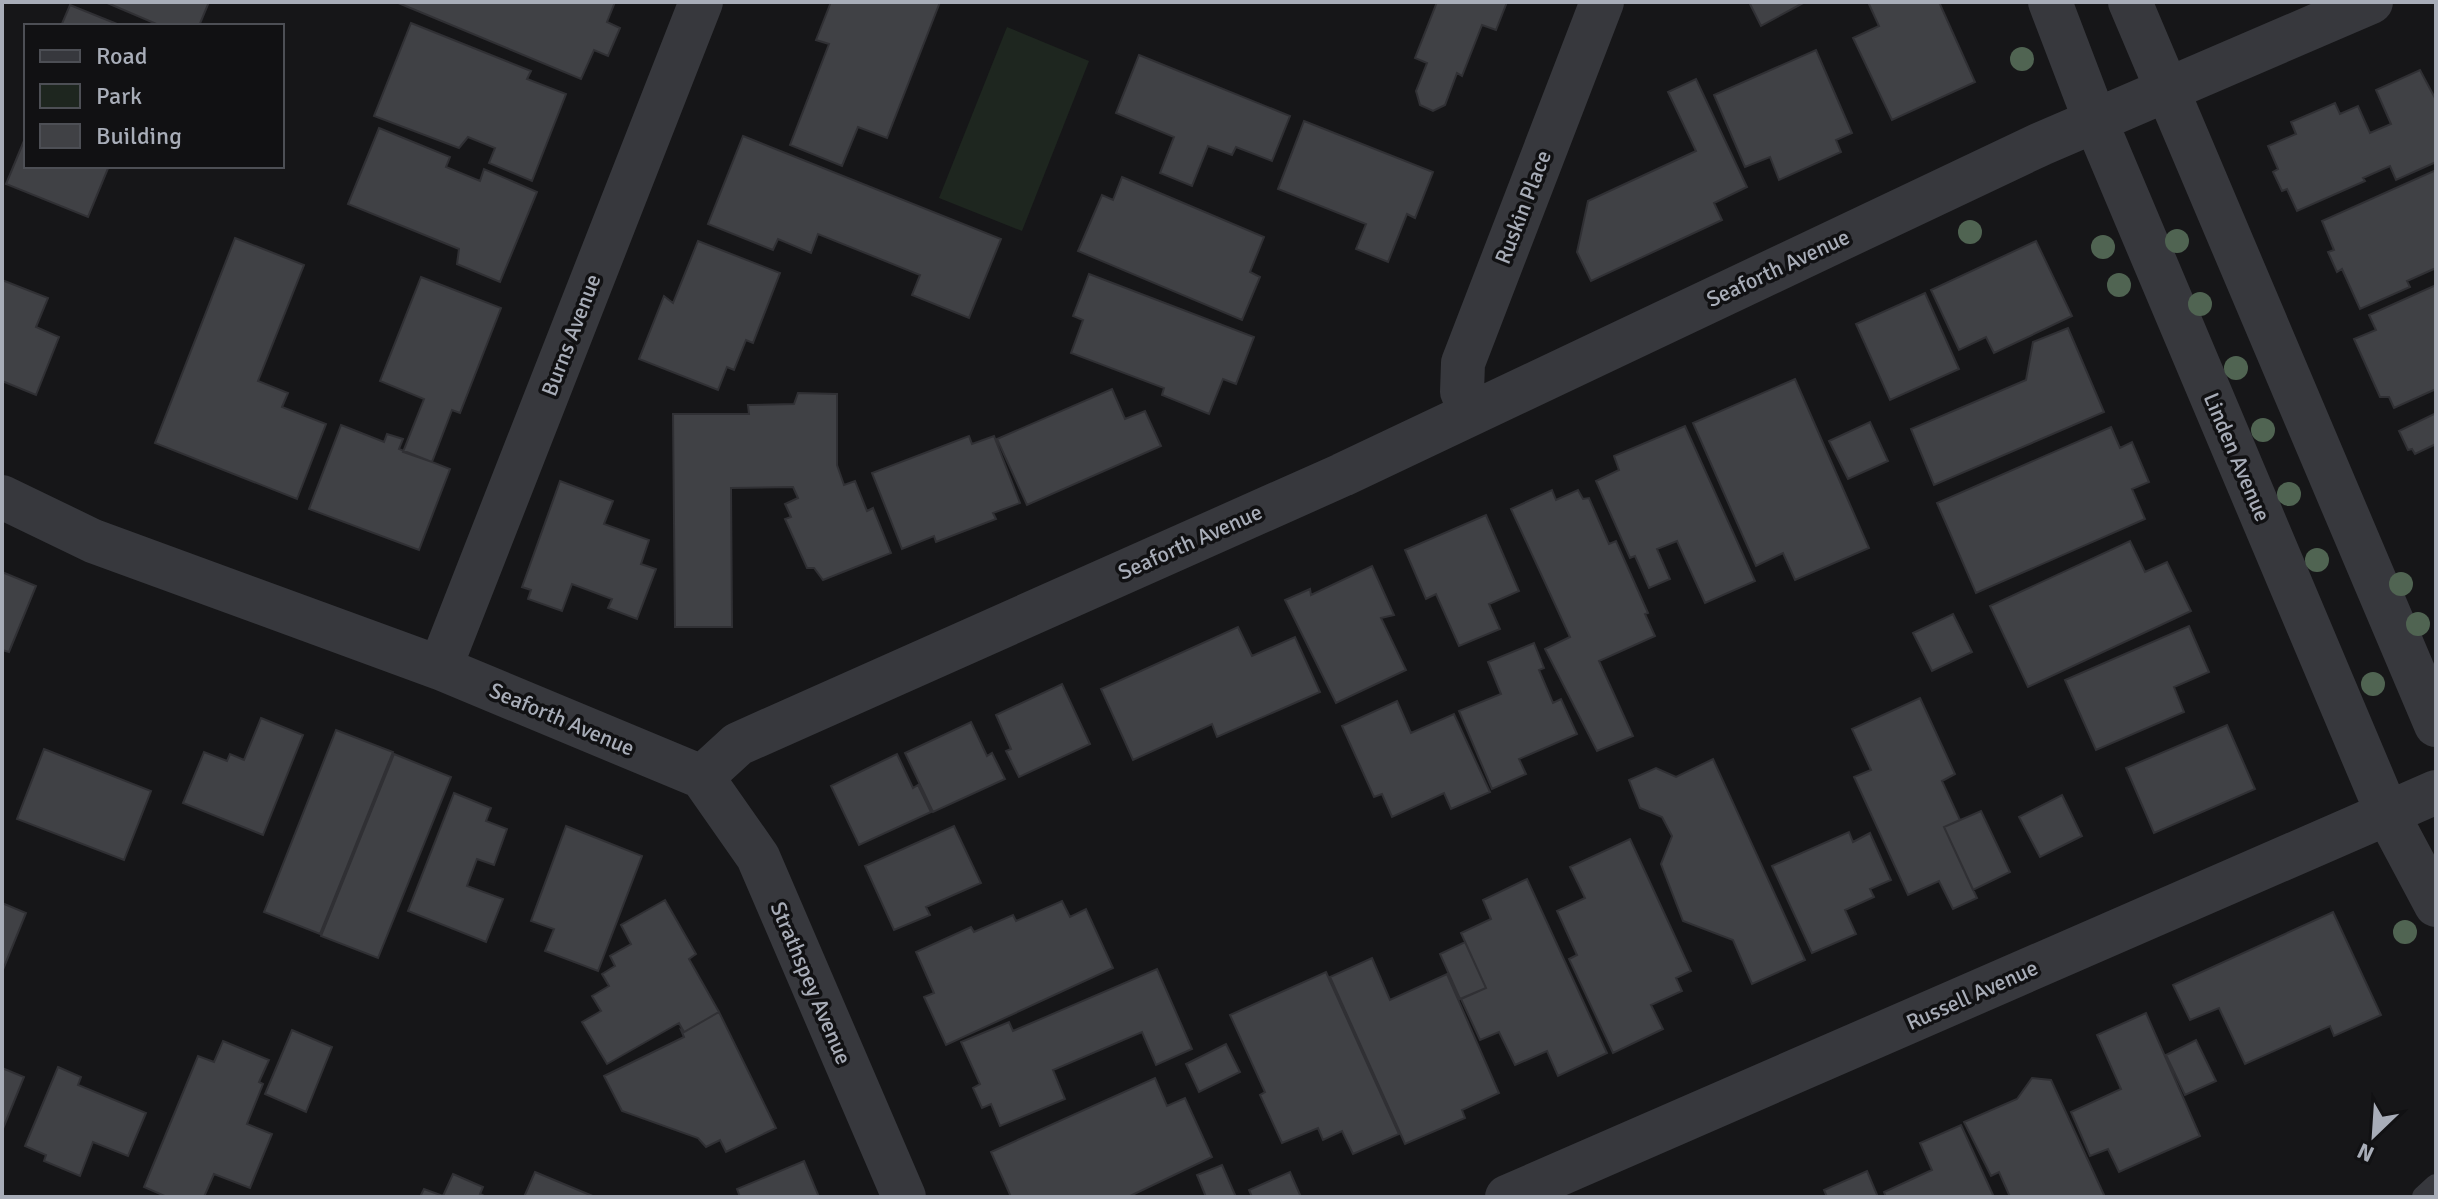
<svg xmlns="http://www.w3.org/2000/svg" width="2438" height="1199" font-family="Signika,sans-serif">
<rect width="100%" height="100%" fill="#161618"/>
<!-- green -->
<path fill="#1e261f" d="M1007 27 1089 61 1022 231 939 198Z"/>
<!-- building -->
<path fill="#404145" stroke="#303034" stroke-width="2" d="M105 2H209L199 26H161Z
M396 2H615L607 22 620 28 608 56 594 50 581 79Z
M831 2H940L887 138 858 127 842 166 790 145 829 44 816 40Z
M1437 2H1507L1496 30 1482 25 1462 76 1457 73 1445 105 1433 111 1420 105 1416 91 1427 63 1415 58Z
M1749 2H1805L1761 26Z
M1868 2H1939L1975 82 1892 120 1853 38 1879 26Z
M70 5 122 26H61Z
M411 23 531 71 527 79 566 94 532 181 489 163 495 148 468 137 459 148 374 116Z
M1816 50 1852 133 1836 140 1841 152 1779 180 1770 157 1745 167 1714 95Z
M1139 55 1290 116 1272 161 1236 147 1232 155 1208 146 1192 186 1160 173 1174 137 1116 113Z
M2420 70 2436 100V162L2396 180 2390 166 2363 178 2365 181 2297 211 2287 189 2282 191 2273 172 2278 169 2268 146 2296 134 2291 122 2335 103 2340 114 2358 106 2370 133 2391 124 2376 90Z
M1696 79 1747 187 1714 203 1722 220 1591 281 1577 252 1588 201 1696 151 1668 92Z
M1304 121 1433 172 1415 218 1407 214 1388 262 1356 249 1366 224 1278 189Z
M379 128 450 157 446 167 480 181 484 169 537 192 500 282 457 264 459 249 348 204Z
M26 136V166H109L88 217 6 184Z
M743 136 1001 239 969 318 912 295 920 275 818 234 811 253 778 239 773 250 708 224Z
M2436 170V268L2407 281 2410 287 2360 309 2342 269 2337 272 2328 252 2334 250 2322 221Z
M1122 177 1264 237 1250 272 1260 277 1242 320 1078 251 1102 195 1113 200Z
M235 238 304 265 258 381 288 393 282 407 326 424 297 499 155 443Z
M698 241 780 273 753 343 746 340 734 370 727 367 718 390 639 359 664 296 673 303Z
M2036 241 2072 316 1994 353 1986 337 1959 350 1931 290Z
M1089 274 1254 337 1236 384 1223 379 1209 414 1162 395 1164 388 1071 353 1083 320 1073 316Z
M421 277 501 308 460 413 452 410 432 462 403 452 424 399 380 381Z
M2 280 48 298 36 327 59 337 36 395 2 381Z
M2436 285V389L2394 408 2389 397H2380L2354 339 2376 330 2369 315Z
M1925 293 1959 369 1890 400 1856 324Z
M2068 328 2104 412 1934 485 1911 429 2026 380 2033 342Z
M1795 379 1869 548 1795 580 1783 553 1756 566 1693 423Z
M1112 389 1125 419 1145 411 1161 446 1027 505 997 439Z
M798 393 837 394V465L844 485 855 481 867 511 873 508 891 553 823 580 814 568H807L785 519 791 517 785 504 798 498 793 487 731 488 732 627H675L673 414H749L748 405 794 404Z
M2436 413V444L2415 454 2412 449 2408 450 2399 431Z
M1870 422 1888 461 1848 479 1829 441Z
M341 425 384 442 387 434 403 439 399 449 450 469 419 550 309 509Z
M1685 426 1755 581 1705 603 1677 541 1657 549 1670 579 1649 588 1635 556 1630 558 1596 481 1619 470 1614 456Z
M2111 427 2120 448 2132 442 2149 482 2132 489 2145 519 1976 593 1937 503Z
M969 436 972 444 994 436 1020 503 993 513 996 519 936 542 934 536 902 549 872 473Z
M560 481 613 501 604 524 649 540 641 564 656 569 637 619 608 608 612 599 572 584 562 611 528 599 531 590 522 587Z
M1552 490 1556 500 1578 490 1583 499 1589 498 1609 544 1616 541 1648 613 1645 614 1655 636 1599 661 1633 736 1597 751 1545 649 1570 637 1511 509Z
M1486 515 1519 591 1489 604 1500 629 1459 646 1436 594 1426 599 1405 550Z
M2130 541 2145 572 2167 562 2191 611 2028 687 1990 606Z
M1372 566 1394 615 1381 618 1406 670 1336 703 1285 600 1310 589 1311 595Z
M2 572 36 586 9 652 2 650Z
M1953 614 1972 652 1932 671 1913 633Z
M2189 626 2209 672 2174 687 2184 712 2096 750 2065 680Z
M1238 627 1252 656 1295 637 1320 692 1217 737 1212 724 1133 760 1101 689Z
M1534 643 1544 668 1539 670 1553 703 1561 699 1577 734 1519 759 1526 774 1492 789 1459 711 1501 694 1488 662Z
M1062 684 1090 744 1019 777 1006 751 1011 749 996 715Z
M1920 698 1955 774 1942 781 1960 820 1944 827 1977 898 1953 909 1939 881 1908 895 1854 777 1871 770 1852 729Z
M1397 701 1411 733 1454 714 1490 792 1451 809 1444 793 1392 817 1382 794 1374 797 1342 726Z
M261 718 303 735 263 835 183 803 204 752 227 761 230 754 244 760Z
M971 722 987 756 992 753 1005 779 933 812 905 753Z
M2227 725 2255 789 2154 833 2126 768Z
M336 730 393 752 320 934 264 912Z
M44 749 151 791 124 860 17 819Z
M394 754 451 777 378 958 321 936Z
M897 754 913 788 918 785 931 812 859 845 831 786Z
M1713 759 1805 960 1752 984 1733 940 1683 921 1661 864 1672 836 1662 817 1640 808 1629 780 1656 768 1676 777Z
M454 793 491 808 486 821 507 829 494 865 477 859 467 886 503 899 486 942 408 911Z
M2062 795 2082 836 2040 857 2019 817Z
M1981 811 2010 872 1973 890 1944 827Z
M566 826 642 856 598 971 545 951 554 929 531 921Z
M954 826 981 883 926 907 930 915 894 930 865 866Z
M1849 832 1853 842 1870 833 1891 880 1870 889 1874 897 1845 910 1856 934 1812 953 1772 866Z
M1630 839 1691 971 1676 978 1682 991 1651 1005 1663 1029 1613 1053 1569 959 1577 955 1557 911 1585 898 1570 867Z
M1527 879 1607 1053 1558 1076 1547 1051 1515 1065 1499 1032 1480 1040 1461 999 1486 988 1461 933 1491 919 1483 900Z
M665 900 696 954 689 959 719 1012 684 1032 679 1023 607 1064 582 1022 601 1011 592 996 609 986 602 974 615 966 610 956 631 944 621 925Z
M1062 901 1070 917 1086 909 1113 968 946 1045 924 997 934 993 916 952 971 927 974 932 1013 915 1016 921Z
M2 903 26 913 2 972Z
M2333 912 2381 1015 2334 1036 2330 1026 2245 1064 2219 1008 2190 1020 2173 985Z
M1465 942 1486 988 1460 999 1440 954Z
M1372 958 1390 1000 1447 974 1499 1093 1462 1110 1465 1118 1405 1144 1330 977Z
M1157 969 1192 1049 1156 1065 1142 1032 1053 1070 1065 1099 1000 1126 991 1104 982 1108 973 1088 980 1084 961 1042 1009 1022 1013 1031Z
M1326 972 1399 1134 1353 1154 1342 1131 1323 1140 1318 1128 1282 1143 1260 1095 1265 1092 1230 1015Z
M719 1012 776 1128 726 1152 720 1140 706 1147 698 1138 622 1111 604 1076 684 1037 681 1030 684 1032Z
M2146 1013 2200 1136 2119 1172 2108 1149 2090 1156 2071 1112 2121 1089 2097 1035Z
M292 1030 332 1047 306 1112 265 1094Z
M2196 1040 2216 1081 2185 1095 2166 1055Z
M223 1041 269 1060 259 1082 263 1084 247 1124 272 1134 250 1188 214 1174 204 1197H167L144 1187 198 1056 214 1062Z
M1226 1044 1240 1072 1199 1092 1186 1064Z
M58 1067 81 1077 78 1085 146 1113 128 1156 93 1142 80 1176 44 1161 46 1155 25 1146Z
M2 1068 24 1077 2 1131Z
M1155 1078 1167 1106 1185 1098 1212 1157 1128 1197H1011L991 1152Z
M2032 1078 2051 1080 2105 1197H2010L1999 1172 1991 1176 1964 1122 2017 1099Z
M1961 1125 1994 1197H1886L1884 1192 1932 1170 1920 1143Z
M804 1161 819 1197H740L737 1189Z
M1222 1165 1236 1197H1206L1197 1175Z
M1867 1171 1878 1197H1827L1824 1190Z
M535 1172 595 1197H524Z
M1290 1172 1301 1197H1252L1249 1190Z
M453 1174 483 1187 480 1194 486 1197H420L424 1189 443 1196Z"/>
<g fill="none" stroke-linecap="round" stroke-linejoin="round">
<!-- service -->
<path stroke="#37383d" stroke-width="24" d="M2424 1197 2436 1186"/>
<!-- minor -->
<path stroke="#37383d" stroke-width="44" d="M2050 2 2095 120 2388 815 2436 905
M2130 2 2436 725
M1473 412 1462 392 1463 363 1602 2
M2 497 93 541 440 668 702 777 738 744 1342 475 2041 144 2371 2
M440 668 701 2
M702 777 758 857 904 1197
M1507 1197 2436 792"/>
</g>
<!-- trees -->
<g fill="#506452">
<circle cx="2022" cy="59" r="12"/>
<circle cx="1970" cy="232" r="12"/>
<circle cx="2177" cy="241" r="12"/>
<circle cx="2103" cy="247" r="12"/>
<circle cx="2119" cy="285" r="12"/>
<circle cx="2200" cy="304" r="12"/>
<circle cx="2236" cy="368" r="12"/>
<circle cx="2263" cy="430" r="12"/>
<circle cx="2289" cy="494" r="12"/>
<circle cx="2317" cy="560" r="12"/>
<circle cx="2401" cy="584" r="12"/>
<circle cx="2418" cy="624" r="12"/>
<circle cx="2373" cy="684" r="12"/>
<circle cx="2405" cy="932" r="12"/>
</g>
<g text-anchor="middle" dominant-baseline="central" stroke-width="7" stroke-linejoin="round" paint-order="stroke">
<!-- street labels -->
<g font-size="22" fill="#a8adb8" stroke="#111113">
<text transform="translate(1523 207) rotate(-69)">Ruskin Place</text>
<text transform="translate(1778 268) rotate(-25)">Seaforth Avenue</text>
<text transform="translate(571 335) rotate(-69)">Burns Avenue</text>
<text transform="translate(2237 457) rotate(67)">Linden Avenue</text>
<text transform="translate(1190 542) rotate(-24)">Seaforth Avenue</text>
<text transform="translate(562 719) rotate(23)">Seaforth Avenue</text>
<text transform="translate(811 983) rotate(67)">Strathspey Avenue</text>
<text transform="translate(1972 995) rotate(-24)">Russell Avenue</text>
</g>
</g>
<!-- border -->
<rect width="2438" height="1199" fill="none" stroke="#a8adb8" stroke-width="8"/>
<!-- legend -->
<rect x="24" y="24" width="260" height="144" fill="#111113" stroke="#4d4f55" stroke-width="2"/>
<rect x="40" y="50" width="40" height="12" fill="#37383d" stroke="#4d4f55" stroke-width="2"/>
<text x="96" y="64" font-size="24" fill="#a8adb8">Road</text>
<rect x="40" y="84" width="40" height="24" fill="#1e261f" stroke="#4d4f55" stroke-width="2"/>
<text x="96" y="104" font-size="24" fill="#a8adb8">Park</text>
<rect x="40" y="124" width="40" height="24" fill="#404145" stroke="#4d4f55" stroke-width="2"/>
<text x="96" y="144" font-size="24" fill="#a8adb8">Building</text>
<!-- north arrow -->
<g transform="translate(2374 1135) rotate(205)" stroke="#111113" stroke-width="6" paint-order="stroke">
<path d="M0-6L14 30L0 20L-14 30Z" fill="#a8adb8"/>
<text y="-12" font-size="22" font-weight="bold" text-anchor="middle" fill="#a8adb8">N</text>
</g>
</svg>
